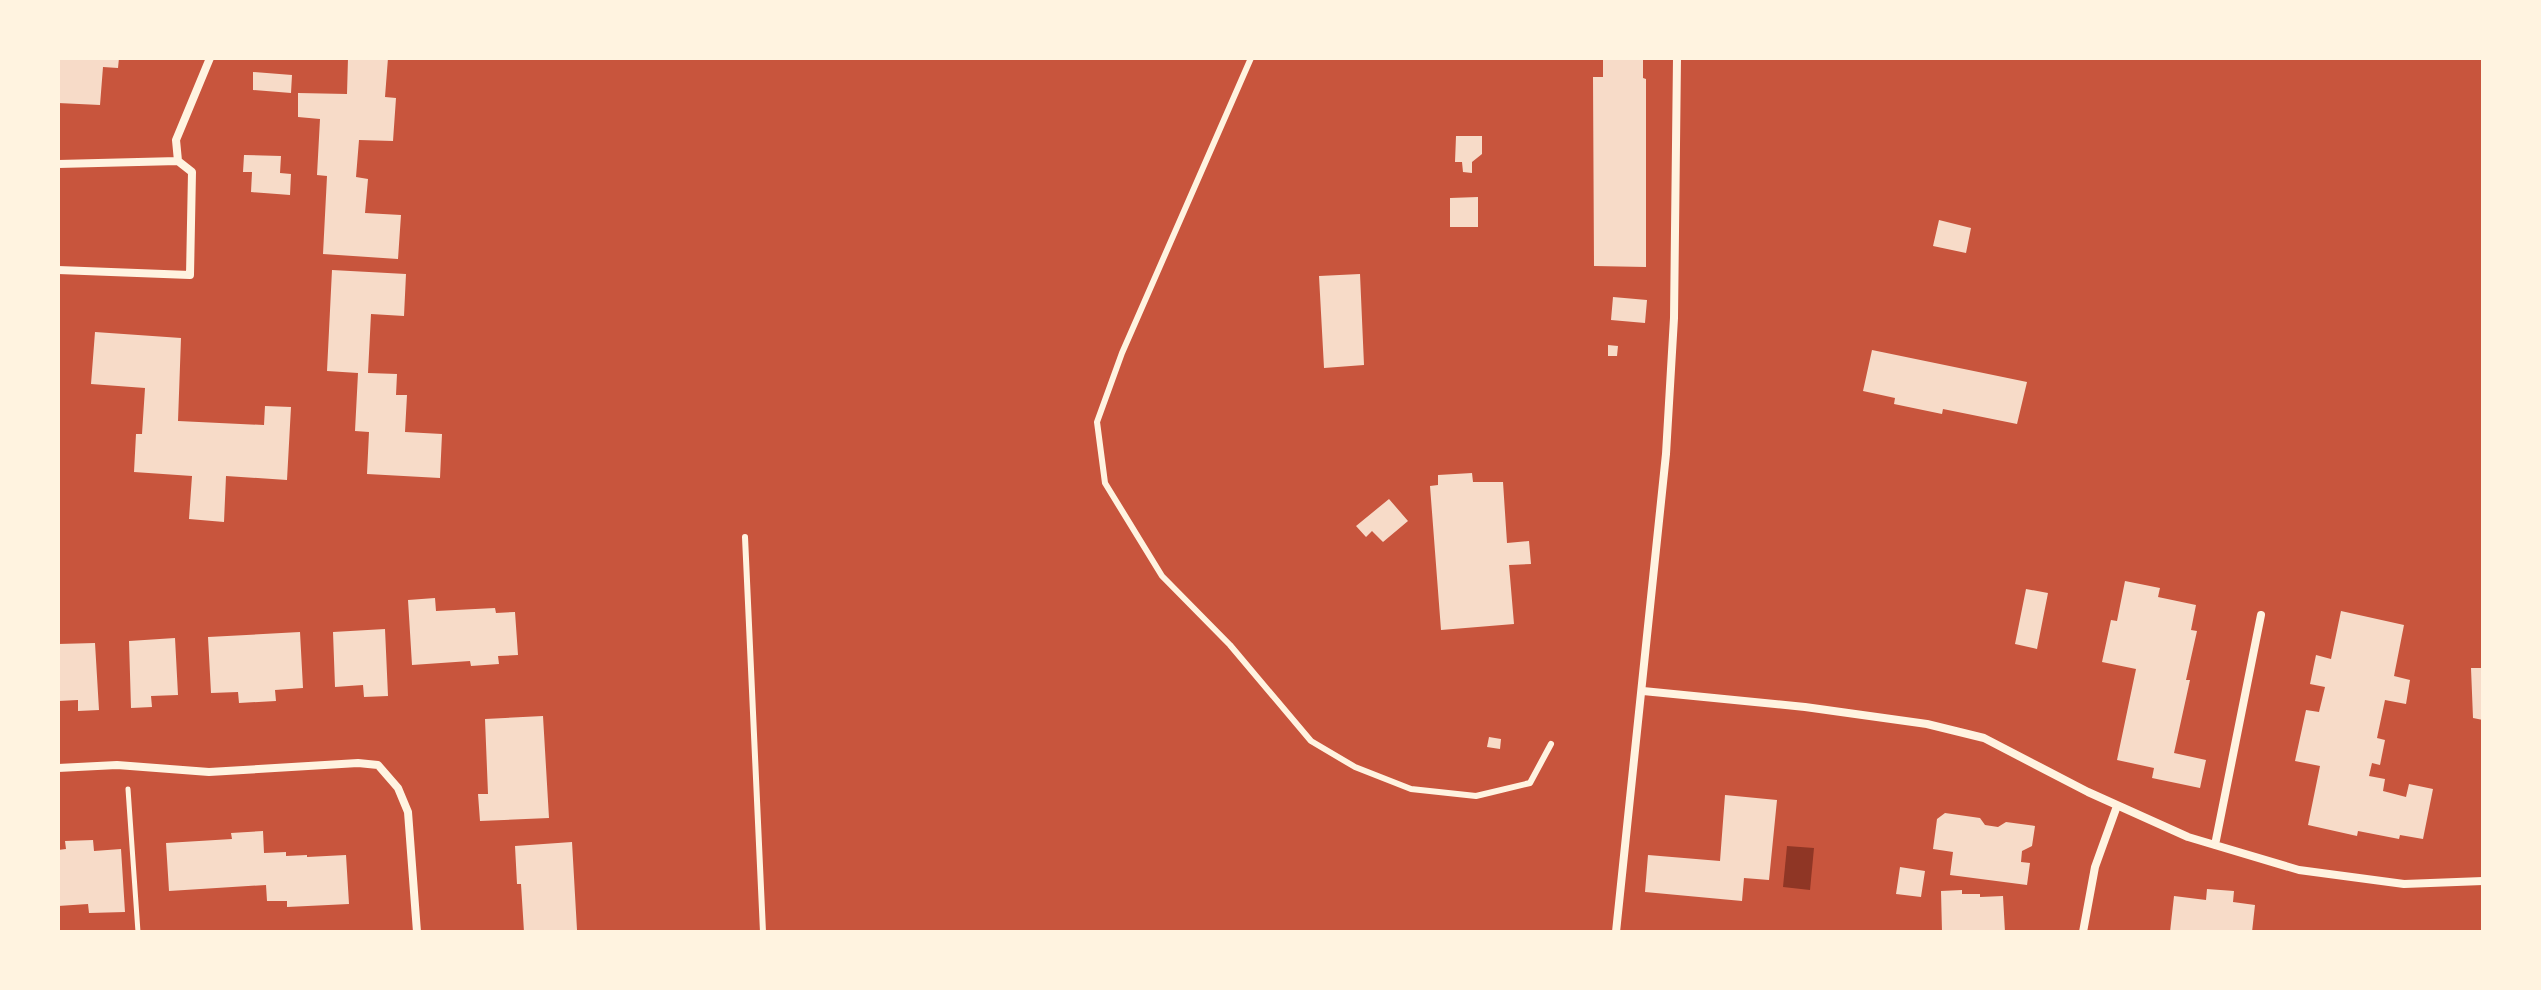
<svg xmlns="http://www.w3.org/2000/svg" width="2541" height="990" font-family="'Libre Baskerville',serif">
<rect width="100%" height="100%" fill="#c8553d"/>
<!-- water -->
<path fill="#8f3625" d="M1787 846 1814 848 1810 890 1783 887Z"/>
<!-- building -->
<path fill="#f7dbc8" d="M58 58H119L118 68 103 67 100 105 58 103Z
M348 58H388L385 97 396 98 393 141 359 140 356 177 368 179 365 213 401 215 398 259 323 254 327 176 317 175 320 119 298 117V93L347 94Z
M1603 58H1643V78L1646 79V267L1594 266 1593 77H1603Z
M253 72 292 75 291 93 253 90Z
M1456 136H1482V154L1472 162V173L1463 172 1462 162H1455Z
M244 155 281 156 280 173 291 174 290 195 251 192 252 172H243Z
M1478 197V227H1450V198Z
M1939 220 1971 228 1966 253 1933 246Z
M332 270 406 274 404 316 371 314 368 373 397 374 396 395H407L405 432 442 434 440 478 367 474 369 432 355 431 358 373 327 371Z
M1360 274 1364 365 1324 368 1319 276Z
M1613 297 1647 300 1645 323 1611 320Z
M95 332 181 338 178 421 264 425 265 406 291 407 287 480 226 476 224 522 189 519 192 476 134 472 136 434H142L145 388 91 384Z
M1608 345 1618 346 1617 356H1608Z
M1872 350 2027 382 2017 424 1943 409 1942 414 1894 404 1895 398 1863 391Z
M1472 473 1473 482H1503L1507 543 1529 541 1531 564 1509 565 1514 624 1441 630 1430 486 1438 485V475Z
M1389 499 1408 521 1383 542 1372 531 1366 537 1356 526Z
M2125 581 2160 588 2158 597 2196 605 2191 630 2197 631 2186 680H2190L2174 753 2206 760 2200 788 2152 778 2154 768 2117 760 2136 669 2102 662 2111 620 2117 621Z
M2026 589 2048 593 2037 649 2015 644Z
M435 598 436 611 495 608 496 613 515 612 518 655 498 656 499 664 471 666 470 661 412 665 408 600Z
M2341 611 2404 625 2394 676 2410 680 2406 704 2385 700 2377 738 2385 740 2380 765 2372 763 2369 776 2385 779 2383 791 2406 797 2409 784 2433 789 2423 839 2400 835 2399 839 2358 831 2357 836 2308 825 2320 766 2295 761 2306 710 2319 712 2325 687 2310 684 2316 655 2331 659Z
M385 629 388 696 364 697 363 685 335 687 333 632Z
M300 632 303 688 275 690 276 701 239 703 238 692 211 693 208 637Z
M175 638 178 695 151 696 152 707 131 708 129 641Z
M95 643 99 710 78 711V700L58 701V644Z
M2471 668H2483V720L2473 718Z
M543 716 549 818 480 821 478 794H488L485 719Z
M1489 737 1501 739 1500 749 1487 747Z
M1725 795 1777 800 1769 880 1744 878 1742 901 1645 892 1648 855 1720 861Z
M1945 813 1980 818 1985 825 1998 827 2006 822 2035 826 2032 846 2022 851 2021 862 2030 863 2027 885 1950 875 1953 852 1933 849 1937 819Z
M263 831 264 853 286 852V856L307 855V857L346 855 349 904 287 907V901H267L266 885 169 891 166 843 232 839 231 833Z
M93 840 94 851 121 849 125 912 89 913 88 904 58 906V850L66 849 65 841Z
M572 842 577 930 524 932 521 884H517L515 846Z
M1900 867 1925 871 1921 897 1896 894Z
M2207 889 2234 891 2233 902 2255 905 2252 932H2170L2174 896 2206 900Z
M1962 890V894H1980V897L2003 896 2005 932H1942L1941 891Z"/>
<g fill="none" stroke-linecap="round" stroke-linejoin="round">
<!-- path -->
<path stroke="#fff3e0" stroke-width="5" d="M128 789 138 932"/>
<!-- service -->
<path stroke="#fff3e0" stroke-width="6" d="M1251 58 1122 353 1097 422 1105 483 1162 576 1230 645 1311 741 1355 767 1411 789 1476 796 1530 783 1551 744
M745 537 763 932"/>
<!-- minor -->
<path stroke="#fff3e0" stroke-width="8" d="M178 161 176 140 210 58
M58 164 178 161 192 172 190 275 58 270
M1643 691 1805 707 1927 724 1984 738 2088 792 2188 837 2299 870 2404 884 2483 881
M58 768 117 765 209 772 358 763 378 765 398 788 408 812 417 932
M2215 845 2261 615
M1616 932 1666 454 1674 318 1677 58
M2083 932 2095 867 2117 806"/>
</g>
<!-- border -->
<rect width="2541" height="990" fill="none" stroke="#fff3e0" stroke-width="120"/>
</svg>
